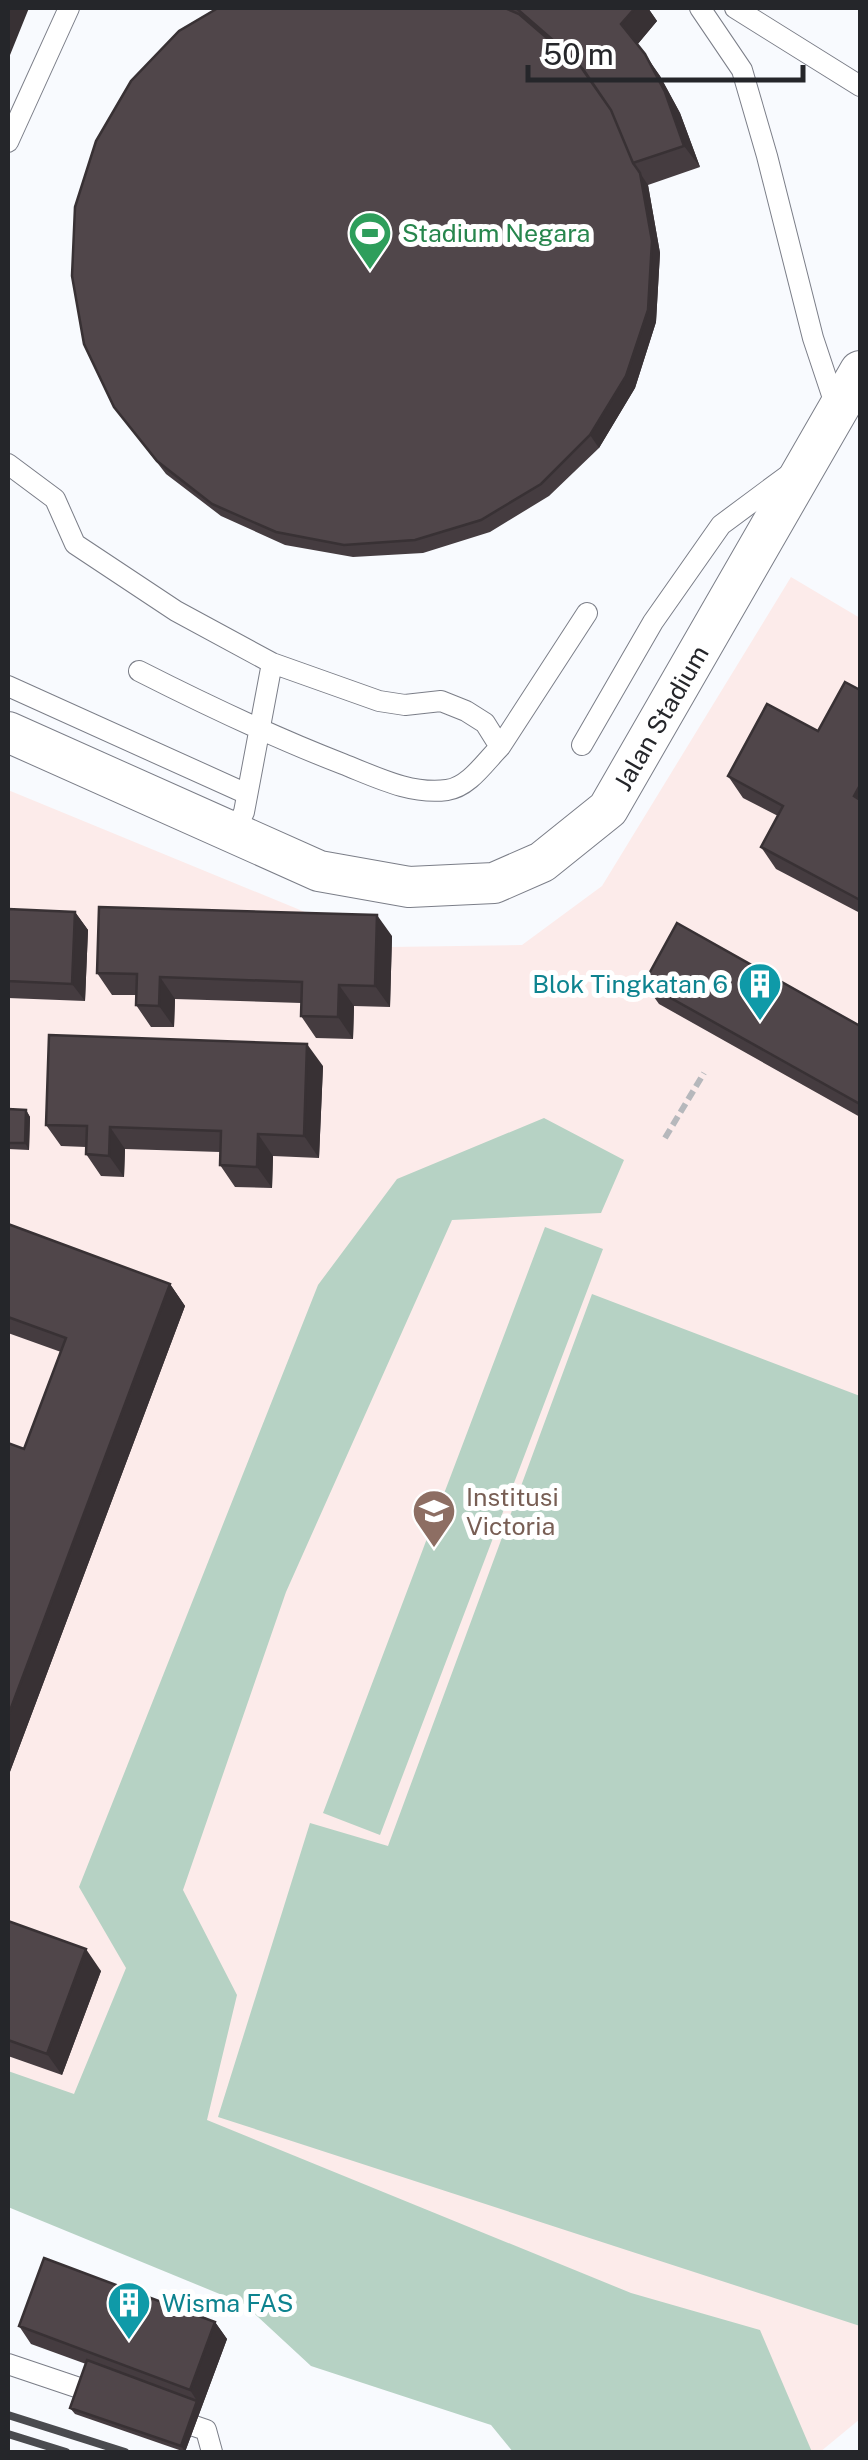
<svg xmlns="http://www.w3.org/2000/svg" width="868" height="2460" font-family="'Public Sans',sans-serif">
<rect width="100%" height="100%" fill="#f8fafe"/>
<!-- education -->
<path fill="#fcebea" d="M791 577 860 618V2419L820 2452H553L8 2151V790L390 947 522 945 602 886Z"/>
<!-- green -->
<path fill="#b6d2c4" d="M544 1118 624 1160 601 1213 452 1220 286 1592 183 1890 237 1995 207 2120 631 2293 760 2330 812 2452H513L491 2425 311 2366 244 2304 8 2207V2071L74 2094 126 1968 79 1887 318 1285 397 1179Z
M545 1227 603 1249 380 1835 323 1813Z
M592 1294 860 1396V2326L218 2117 310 1823 388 1846Z"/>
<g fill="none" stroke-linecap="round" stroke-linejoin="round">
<!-- lane casing -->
<g stroke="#7b7e88" stroke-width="22">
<path id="lane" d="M700 8 742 70 767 156 813 338 837 410
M735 8 860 86
M8 142 69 8
M8 464 55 499 75 544 176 611 272 663 379 701 405 705 441 701 466 711 485 723 500 747C485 762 469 787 447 790 411 795 376 777 343 764 273 737 206 705 139 671
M8 686 247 794
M582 745 653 622 721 525 787 476
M500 747 587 613
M234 833 244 812 272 663
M8 2364 100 2395
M171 2418 206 2430 212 2452"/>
</g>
<!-- street casing -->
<g stroke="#7b7e88" stroke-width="42">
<path id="street" d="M8 732 319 871 409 887 494 883 542 862 608 809 860 371"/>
</g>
<!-- path -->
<path stroke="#b6b8bc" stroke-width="6" stroke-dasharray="10 5" stroke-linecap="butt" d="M665 1138 704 1073"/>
<!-- lane -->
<use href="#lane" stroke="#fff" stroke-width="20"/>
<!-- street -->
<use href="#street" stroke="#fff" stroke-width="40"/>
<!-- rail -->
<path stroke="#4a4b4f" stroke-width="8" d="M8 2415 125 2452
M8 2434 66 2452"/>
</g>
<!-- wall -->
<path fill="#453c40" d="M218 8H648L657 21 637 45 660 76 680 113 700 167 648 185 660 253 656 322 635 388 599 448 549 496 490 532 423 553 353 557 285 545 221 516 166 474 114 407Z
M860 690V913L776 869 761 847 778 816 743 798 728 776 818 731Z
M8 909 75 912 88 930 85 1001 8 998Z
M392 936 390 1007 354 1006 353 1039 316 1038 301 1016V1003L175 999 174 1027H151L136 1005V995H112L97 973Z
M644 983 860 1026V1117L659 1004Z
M323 1066 319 1158 273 1156 272 1188 235 1187 220 1165V1152L125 1149 124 1177 101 1176 86 1154V1147L61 1146 46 1125Z
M8 1109 26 1110 30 1117 29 1150 8 1149Z
M8 1224 170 1284 185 1306 8 1777V1443L24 1449 61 1352 8 1333Z
M8 1921 101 1971 62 2075 8 2056Z
M215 2322 227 2339 185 2452 75 2414 70 2408 86 2364 31 2344 19 2326Z"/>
<!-- shaded-wall -->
<path fill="#383134" d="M8 8H29L8 60Z
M635 8H648L657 21 636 46 621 24Z
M645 54 660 76 680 113 700 167 684 146Z
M640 173 648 185 660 253 656 322 635 388 599 448 590 435Z
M860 785V805L854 796Z
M75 912 88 930 85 1001 72 984Z
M377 915 392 936 390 1007 375 986Z
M160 977 175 999 174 1027 159 1006Z
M339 985 354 1006 353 1039 338 1017Z
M307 1044 323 1066 319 1158 304 1136Z
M26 1110 30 1117 29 1150 25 1143Z
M110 1127 125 1149 124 1177 109 1156Z
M258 1134 273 1156 272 1188 257 1167Z
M170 1284 185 1306 8 1777V1716Z
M86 1949 101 1971 62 2075 47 2054Z
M215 2322 227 2339 185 2452 181 2446 197 2401 190 2390Z"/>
<!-- building -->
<path fill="#50464a" stroke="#383134" stroke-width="2.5" d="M218 8H505L519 14 583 69 611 110 633 163 640 173 652 241 648 310 626 376 590 435 541 484 481 520 415 540 344 545 276 532 212 504 157 461 114 407 84 344 72 276 75 207 96 141 131 81 179 31Z
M516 8H635L621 24 645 54 665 92 684 146 633 163 611 110 576 60Z
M845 682 860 690V785L854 796 860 800V900L761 847 783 806 728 776 767 704 818 731Z
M99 907 377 915 375 986 339 985 338 1017 301 1016 302 982 160 977 159 1006 136 1005 137 974 97 973Z
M8 909 75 912 72 984 8 981Z
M677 923 860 1026V1104L644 983Z
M49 1035 307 1044 304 1136 258 1134 257 1167 220 1165 221 1131 110 1127 109 1156 86 1154 87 1126 46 1125Z
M8 1109 26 1110 25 1143H8Z
M8 1224 170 1284 8 1716V1443L24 1449 66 1338 8 1317Z
M8 1921 86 1949 47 2054 8 2040Z
M44 2258 215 2322 190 2390 19 2326Z
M87 2360 197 2401 181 2446 70 2408Z"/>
<!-- icons -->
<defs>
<g id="stadium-pin" transform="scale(2.25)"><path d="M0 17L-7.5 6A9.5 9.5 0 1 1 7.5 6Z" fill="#2e9e5b" stroke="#fff"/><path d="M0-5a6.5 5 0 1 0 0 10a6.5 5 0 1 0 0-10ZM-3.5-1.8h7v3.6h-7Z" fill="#fff"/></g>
<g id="building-pin" transform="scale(2.25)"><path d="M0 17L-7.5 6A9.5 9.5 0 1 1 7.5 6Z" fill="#0f9aa8" stroke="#fff"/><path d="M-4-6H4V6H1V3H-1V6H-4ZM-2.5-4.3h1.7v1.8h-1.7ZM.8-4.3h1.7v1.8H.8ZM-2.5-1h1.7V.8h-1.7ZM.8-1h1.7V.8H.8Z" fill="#fff"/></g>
<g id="school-pin" transform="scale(2.25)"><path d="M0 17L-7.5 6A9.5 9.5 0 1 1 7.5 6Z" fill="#8d6e63" stroke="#fff"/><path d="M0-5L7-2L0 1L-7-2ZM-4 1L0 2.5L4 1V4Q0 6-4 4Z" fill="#fff"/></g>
</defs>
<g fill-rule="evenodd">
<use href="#stadium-pin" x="370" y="233"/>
<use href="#building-pin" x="760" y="984"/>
<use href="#school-pin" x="434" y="1511"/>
<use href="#building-pin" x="129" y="2303"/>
</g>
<g text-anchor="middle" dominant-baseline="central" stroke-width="10" stroke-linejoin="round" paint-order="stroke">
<!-- leisure labels -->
<g font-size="25" fill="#27864d" stroke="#fff" text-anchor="start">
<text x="402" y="233">Stadium Negara</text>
</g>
<!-- street labels -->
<g font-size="25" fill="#25262a" stroke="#fff">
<text transform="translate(661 718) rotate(-60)">Jalan Stadium</text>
</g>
<!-- culture labels -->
<g font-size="25" fill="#0d838f" stroke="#fff" text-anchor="end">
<text x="728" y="984">Blok Tingkatan 6</text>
<text x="162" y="2303" text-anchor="start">Wisma FAS</text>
</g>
<!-- education labels -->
<g font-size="25" fill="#785e54" stroke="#fff" text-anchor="start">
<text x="466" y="1497">Institusi<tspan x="466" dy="29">Victoria</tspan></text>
</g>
</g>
<!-- border -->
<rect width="868" height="2460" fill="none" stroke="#25262a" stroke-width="20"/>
<!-- scale -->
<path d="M528 65v15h275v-15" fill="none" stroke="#25262a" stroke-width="5"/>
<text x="543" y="65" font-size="30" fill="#25262a" stroke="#ffffff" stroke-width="8" paint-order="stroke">50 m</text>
</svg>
